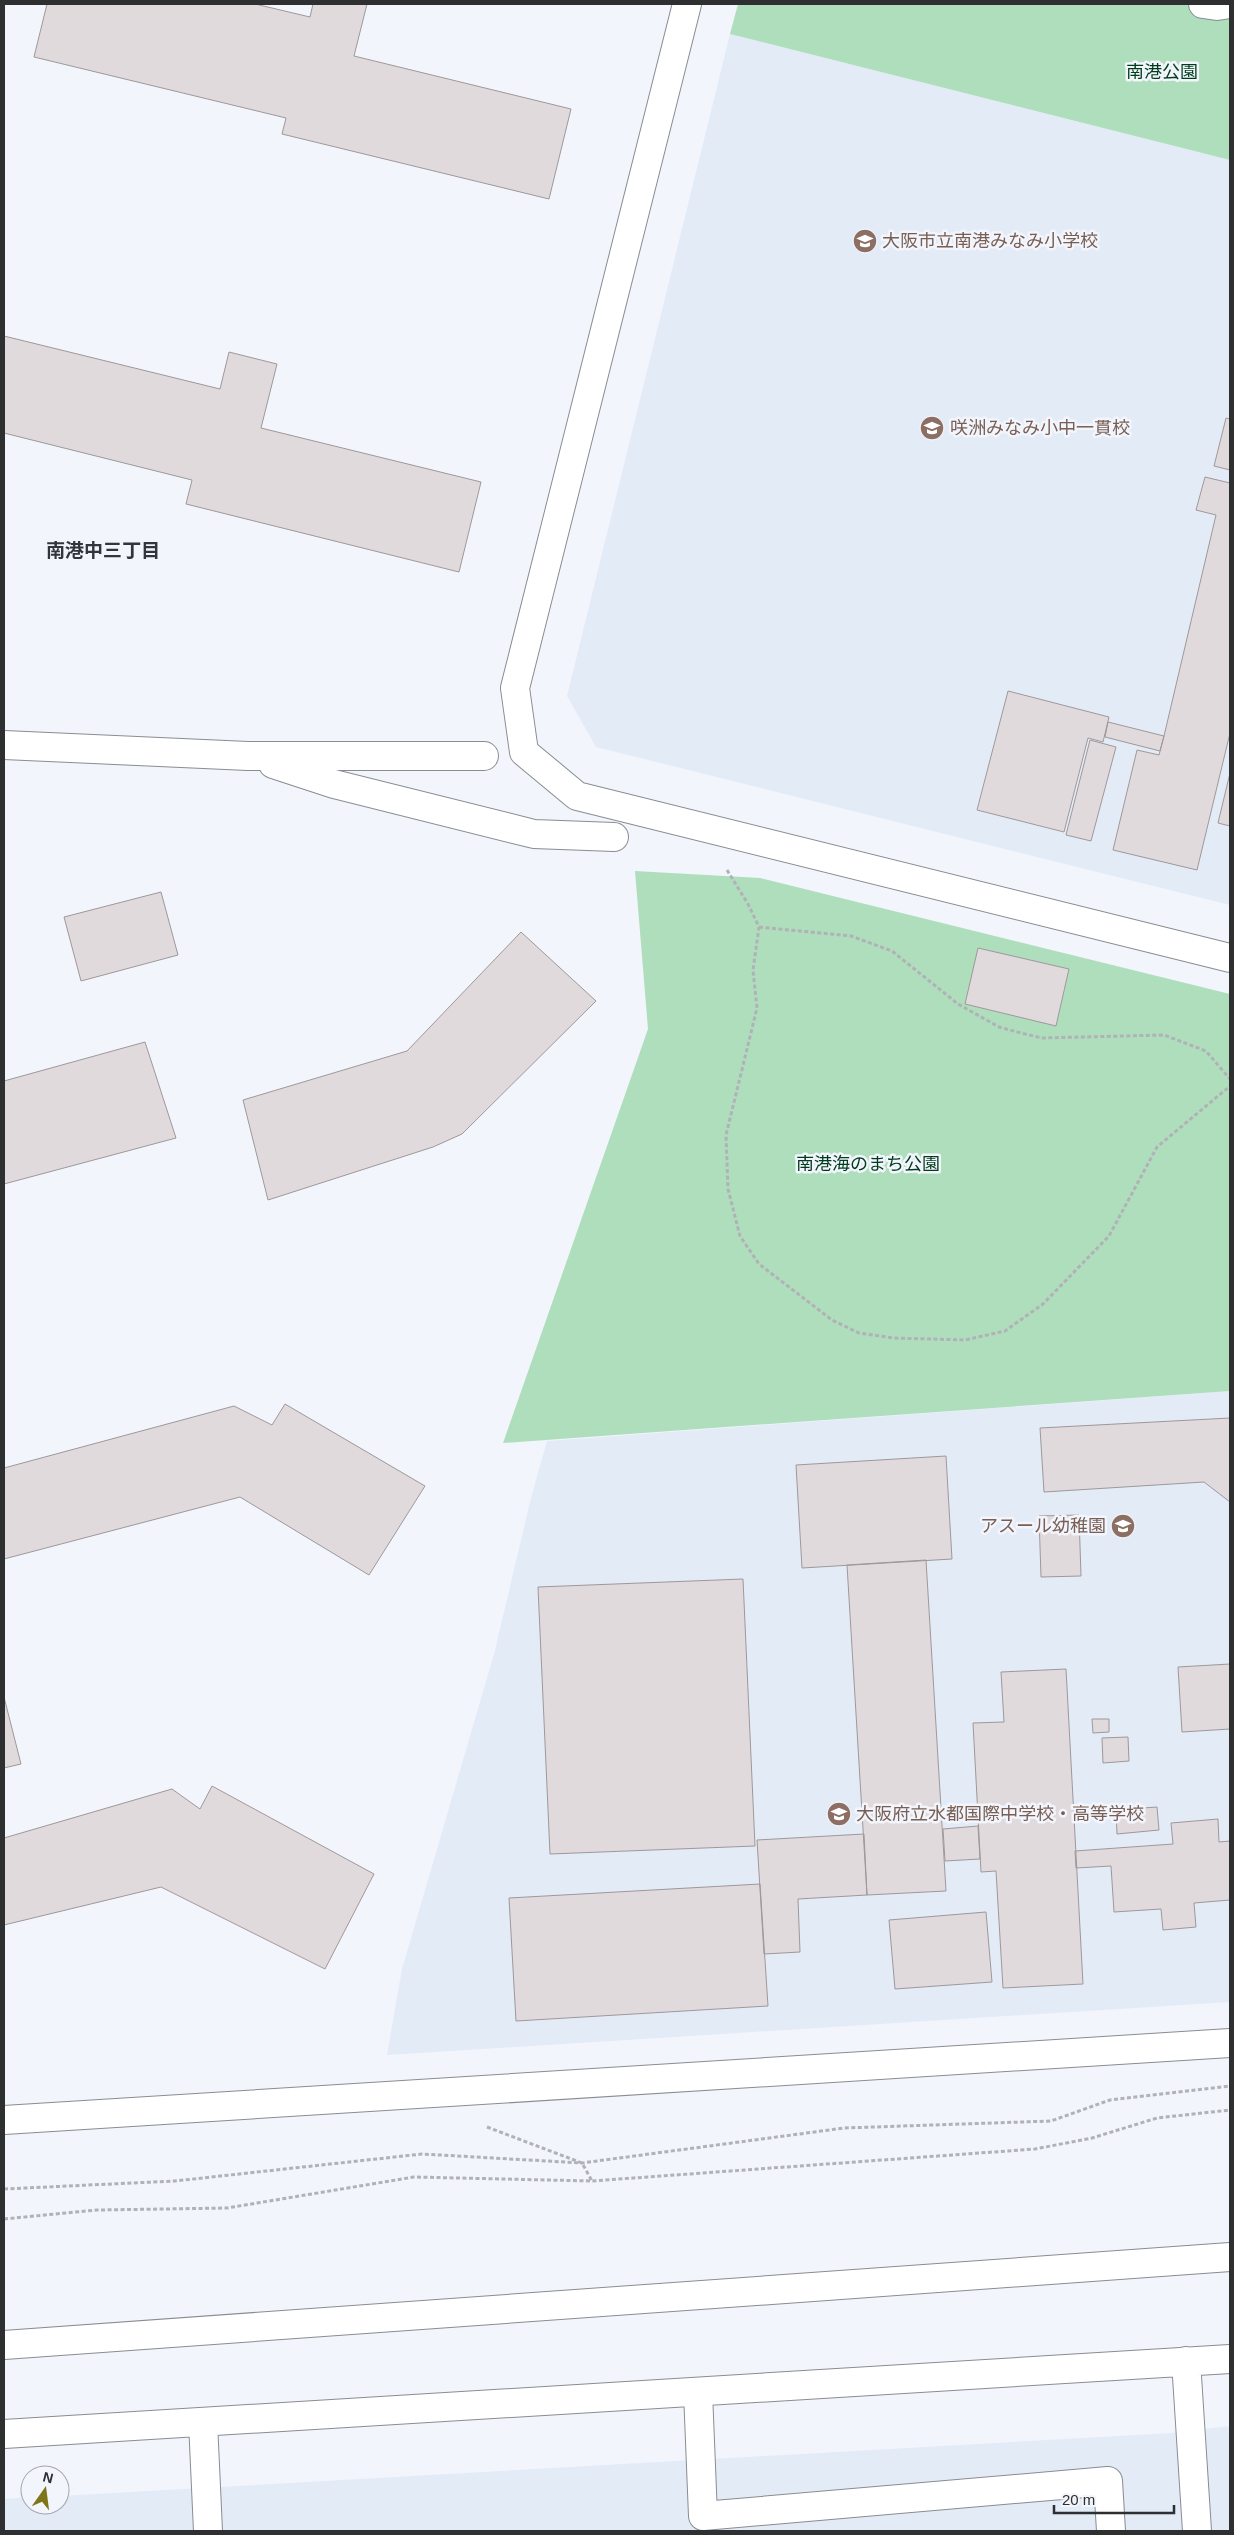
<svg xmlns="http://www.w3.org/2000/svg" width="1234" height="2535" font-family="Helvetica,'Noto Sans JP',sans-serif">
<rect width="100%" height="100%" fill="#f2f5fb"/>
<!-- built -->
<path fill="#e3ebf7" d="M730 34 1230 160V905L596 747 567 696Z
M1230 1391V2002L387 2055 402 1969 494 1654 531 1498 547 1441Z
M1230 2426V2531H4V2499L30 2497V2505H60V2496L1171 2433Z"/>
<!-- green -->
<path fill="#afdebc" d="M738 4H1230V160L730 34Z
M635 871 760 878 1230 994V1391L503 1443 648 1029Z"/>
<!-- building -->
<path fill="#e1dadc" stroke="#9e989a" d="M47 4H255L310 17 313 4H367L354 56 571 109 549 199 282 134 286 118 34 57Z
M4 336 220 389 229 352 277 364 261 428 481 482 459 572 186 504 192 480 4 433Z
M1226 418 1230 419V470L1214 466Z
M1205 477 1230 483V733L1197 870 1113 850 1137 750 1159 755 1164 736 1216 515 1196 510Z
M1008 691 1109 717 1103 742 1088 738 1064 832 977 810Z
M1108 722 1164 736 1160 751 1105 737Z
M1090 740 1116 747 1091 841 1066 835Z
M1230 773V826L1218 823Z
M161 892 178 955 81 981 64 917Z
M521 932 596 1001 462 1134 433 1147 268 1200 243 1100 407 1051Z
M978 948 1069 969 1056 1026 965 1004Z
M145 1042 176 1138 4 1184V1081Z
M285 1404 425 1486 369 1575 240 1497 4 1559V1468L234 1406 272 1425Z
M1230 1418V1502L1204 1482 1044 1492 1040 1428Z
M946 1456 952 1559 802 1568 796 1465Z
M1079 1515 1081 1576 1041 1577 1039 1516Z
M926 1560 946 1891 867 1895 847 1565Z
M743 1579 755 1846 550 1854 538 1587Z
M1230 1664V1729L1182 1732 1178 1667Z
M1066 1669 1083 1984 1003 1988 996 1871 981 1872 973 1723 1004 1722 1001 1672Z
M4 1697 21 1764 4 1768Z
M1092 1719H1109V1732L1093 1733Z
M1128 1737 1129 1761 1103 1763 1102 1738Z
M212 1786 374 1874 325 1969 161 1887 4 1925V1838L172 1789 200 1809Z
M1157 1807 1159 1830 1117 1834 1116 1810Z
M1218 1819 1219 1842 1230 1841V1900L1194 1903 1196 1927 1163 1930 1161 1909 1114 1912 1111 1866 1076 1868 1075 1851 1173 1844 1171 1823Z
M978 1826 980 1859 945 1861 943 1829Z
M864 1834 867 1895 798 1899 800 1952 764 1954 757 1840Z
M760 1884 768 2006 516 2021 509 1898Z
M986 1912 992 1982 895 1989 889 1920Z"/>
<g fill="none" stroke-linecap="round" stroke-linejoin="round">
<!-- minor casing -->
<g stroke="#898c91" stroke-width="30">
<path id="minor" d="M687 4 515 688 524 752 577 796 1230 958
M1203 4 1217 6 1230 4
M4 745 248 756H484
M273 764 334 784 534 834 614 837
M4 2120 1230 2043
M4 2345 1230 2257
M1186 2361 1197 2531
M698 2392 703 2516 1108 2481 1111 2531
M203 2422 208 2531
M4 2434 1230 2359"/>
</g>
<!-- path -->
<path stroke="#b0b2b7" stroke-width="3" stroke-dasharray="4 2.5" stroke-linecap="butt" d="M727 870 748 904 759 927 753 970 757 1008 726 1135 728 1189 740 1236 759 1264 832 1320 859 1333 894 1338 965 1340 1005 1331 1043 1304 1109 1236 1157 1147 1230 1086
M759 927 851 936 892 951 958 1004 999 1027 1021 1033 1042 1038 1164 1035 1206 1051 1230 1079
M487 2127 582 2163 592 2181
M4 2189 175 2181 422 2154 582 2163 844 2128 1051 2121 1110 2100 1230 2086
M4 2219 97 2210 227 2208 414 2177 592 2181 1035 2149 1092 2138 1157 2118 1230 2110"/>
<!-- minor -->
<use href="#minor" stroke="#fff" stroke-width="28"/>
</g>
<!-- icons -->
<defs>
<g id="school-disc" transform="scale(1.25)"><circle r="9.5" fill="#8d6e63" stroke="#f2f5fb"/><path d="M0-5L7-2L0 1L-7-2ZM-4 1L0 2.5L4 1V4Q0 6-4 4Z" fill="#fff"/></g>
</defs>
<g fill-rule="evenodd">
<use href="#school-disc" x="865" y="241"/>
<use href="#school-disc" x="932" y="428"/>
<use href="#school-disc" x="1123" y="1526"/>
<use href="#school-disc" x="839" y="1814"/>
</g>
<g text-anchor="middle" dominant-baseline="central" stroke-width="5" stroke-linejoin="round" paint-order="stroke">
<!-- park labels -->
<g font-size="18" fill="#003c1c" stroke="#f2f5fb">
<text x="1162" y="72">南港公園</text>
<text x="868" y="1164">南港海のまち公園</text>
</g>
<!-- education labels -->
<g font-size="18" fill="#785e54" stroke="#f2f5fb" text-anchor="start">
<text x="882" y="241">大阪市立南港みなみ小学校</text>
<text x="950" y="428">咲洲みなみ小中一貫校</text>
<text x="1106" y="1526" text-anchor="end">アスール幼稚園</text>
<text x="856" y="1814">大阪府立水都国際中学校・高等学校</text>
</g>
<!-- neighbourhood labels -->
<g font-size="19" font-weight="bold" fill="#323539" stroke="#f2f5fb">
<text x="103" y="550">南港中三丁目</text>
</g>
</g>
<!-- border -->
<rect width="1234" height="2535" fill="none" stroke="#2e2f31" stroke-width="10"/>
<!-- north arrow -->
<g transform="translate(45 2490) rotate(14)"><circle r="24" fill="#f2f5fb" stroke="#a4a6aa"/>
<path d="M0-4L9 19L0 12L-9 19Z" fill="#7e7519"/>
<text y="-8" font-size="14" font-weight="bold" text-anchor="middle" fill="#2e2f31">N</text>
</g>
<!-- scale -->
<path d="M1054 2505v8h120v-8" fill="none" stroke="#2e2f31" stroke-width="2.5"/>
<text x="1062" y="2505" font-size="15" fill="#2e2f31" stroke="#f2f5fb" stroke-width="4" paint-order="stroke">20 m</text>
</svg>
